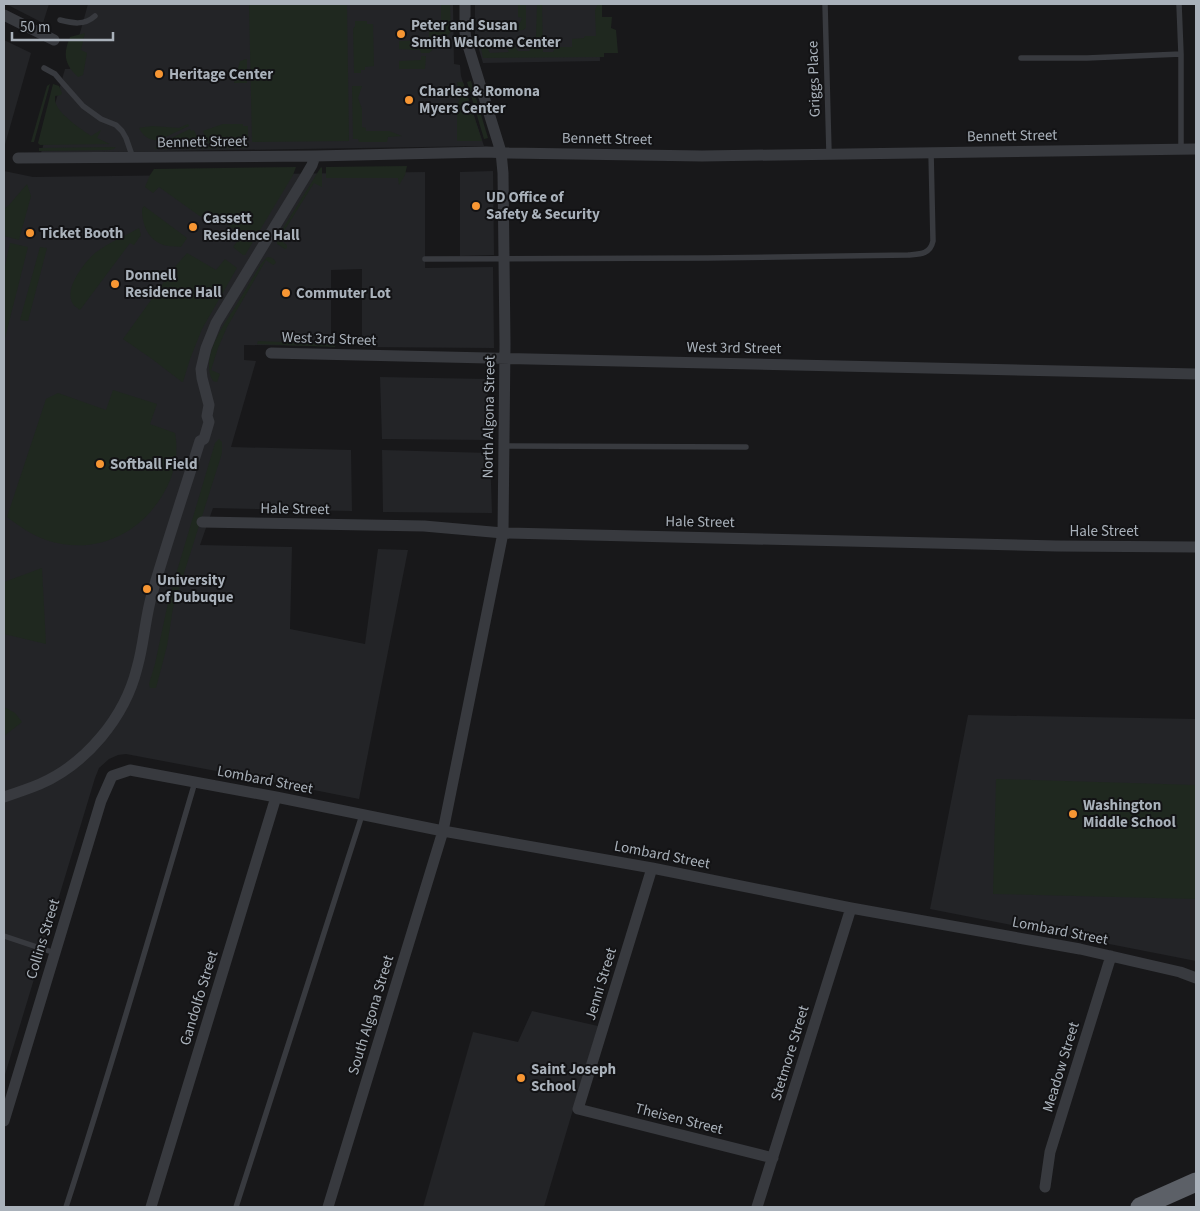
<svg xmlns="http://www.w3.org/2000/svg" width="1200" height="1211" font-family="'Source Sans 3',sans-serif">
<rect width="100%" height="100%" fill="#18181a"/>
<!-- built -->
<path fill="#232427" d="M6 4H49L43 23Z
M88 4H453L454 64 460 65 461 76 484 146 41 153 65 69H70Z
M475 4H599L600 61 483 63 475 36Z
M4 40 31 53 4 148Z
M4 171 33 177 425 172V268L493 267 494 348 362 347V269L331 270V346L244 345V360L256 361 231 447 351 450 352 511 213 508 200 545 292 547 290 629 365 644 378 549 408 550 359 799 269 781 126 754 118 755 109 759 99 768 95 778 4 1078Z
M493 171 494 255 460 256V172Z
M380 377 487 379 489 440 382 439Z
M382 450 490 453 492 513 383 512Z
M968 715 1196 719V961L930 909Z
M532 1011 598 1026 544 1207H423L473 1032 518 1042Z"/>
<!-- green -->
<path fill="#1f281f" d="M249 4H347L349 141 252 142Z
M441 4H450L451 32 429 53H421L420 50 399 49V41L429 40V28H441Z
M518 4H526V28L523 30 516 31 522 18 518 17Z
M537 4H542L543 52H553L556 47H572V39L584 38 585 36H596L595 10 598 4H602V17H612L611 28 616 30 618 53H604V57L483 58 480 43 483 42 490 53 509 52 504 44H513L518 51H530L524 39H531L536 36Z
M355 21H367V24H373L374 66 365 67V70H361V73H354L353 29 355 26Z
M85 33 81 50 87 53 83 75 78 77C64 64 63 54 70 37Z
M421 56H426L425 69H399V61L421 60Z
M247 59V83H234L240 61Z
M471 81 488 138 484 139 467 82Z
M457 82H463L482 141H457V107L460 97Z
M50 84 34 142H31L47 86Z
M53 84 59 86 62 93 61 95 55 96C55 96 55 103 56 104 60 115 81 129 91 136L101 130 97 138 110 144 40 145 38 143Z
M352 86H362L358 98 362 109V127L366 128V131H389L402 136 388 137 387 142H359L358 139H353Z
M188 124 189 126 159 140C149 141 143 136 139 128L152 126 179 128Z
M223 124H243V126H248V141L247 142 208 143 203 131Z
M190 129 191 131 194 130 200 143H161Z
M248 145V148L155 149V147Z
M116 147 114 149 109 150 39 151V148Z
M407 166 405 175 399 185 398 178H326V167Z
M296 167 293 175 245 255H243L233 247 242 235 207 210 201 217 159 187 153 193 145 187 150 175 154 169Z
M321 167 322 168V187L314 183 279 239 287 245V248L285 249 277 244V238Z
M27 184 31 196 19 240 4 236V209L9 205Z
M144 206 187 238 181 247C175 246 167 247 161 244 147 238 142 223 142 209Z
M139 228 141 235 134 245 130 243 80 310C76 307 72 305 71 299 67 285 85 262 95 253 108 243 125 236 139 228Z
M10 243 28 247 4 342V270Z
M40 247 47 248 28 321 20 320Z
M187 253 216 270 225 259 237 268 202 329 190 359 183 382H182L152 359 123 339 174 268Z
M267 257C271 257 275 259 276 263L273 265 266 260 227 327 218 348 211 370 220 374 217 382 213 381C199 358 225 323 237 304 245 290 253 277 261 264Z
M258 341 331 344H336L335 347 257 344Z
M113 390 157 404 150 424 175 433C178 448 176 464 171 478 153 523 111 552 62 544 41 541 24 530 7 517L46 399 58 393 106 410Z
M219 439 222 442V453L173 608 167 646 156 688H150L149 684 155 664 169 598 215 443Z
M42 568 46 644 4 634V582Z
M4 707 15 713 22 722 4 736Z
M996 779 1196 785 1195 899 993 894Z"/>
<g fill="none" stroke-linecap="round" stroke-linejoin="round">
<!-- service -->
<path stroke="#383a3f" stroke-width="5.5" d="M825 4 829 153
M1179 4 1181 54V149
M60 20C72 23 84 26 95 16
M1021 58H1087L1181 54
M44 68 55 74 60 80 83 106 101 119 116 125 122 131 126 138 133 158
M425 259 707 258 908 255C919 254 930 255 933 241L931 152
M503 446 746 447
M4 936 55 953
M66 1207C112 1066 153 924 195 782
M236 1207 362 815"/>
<!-- minor -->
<path stroke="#383a3f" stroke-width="11" d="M4 15 54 40
M18 158 315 156 486 152 509 153 702 156 1196 149
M271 353 1196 374
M202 522 424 526 503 533 1057 546 1196 547
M4 797C16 793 28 789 40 784 86 764 125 717 137 668 144 644 145 618 152 594 167 542 184 492 200 441L204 439 209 422 207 416 209 405 202 378 201 369 206 348 216 323 305 177 312 165 315 156
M652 868 578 1109 773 1158
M4 1121 101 801 112 776 130 770 276 797 443 831 652 868 851 908 1080 949 1180 972 1196 978
M1045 1187 1050 1152 1111 956
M151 1207 276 797
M328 1207 443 831 503 533 505 344 503 173 501 152 466 39 465 32V4
M757 1207 851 908"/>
<!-- trunk -->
<path stroke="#5c6067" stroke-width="19" d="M1140 1207 1196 1182"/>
</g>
<!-- markers -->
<g fill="#f79633" stroke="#131315" stroke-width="2">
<circle cx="401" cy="34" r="5"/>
<circle cx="159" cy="74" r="5"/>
<circle cx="409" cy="100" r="5"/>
<circle cx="476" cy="206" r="5"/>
<circle cx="193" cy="227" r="5"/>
<circle cx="30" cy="233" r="5"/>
<circle cx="115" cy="284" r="5"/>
<circle cx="286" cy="293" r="5"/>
<circle cx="100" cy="464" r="5"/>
<circle cx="147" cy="589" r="5"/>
<circle cx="1073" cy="814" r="5"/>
<circle cx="521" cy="1078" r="5"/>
</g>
<g text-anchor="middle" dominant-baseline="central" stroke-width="4" stroke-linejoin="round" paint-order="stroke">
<!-- poi labels -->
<g font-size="15" font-weight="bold" fill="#a9b1ba" stroke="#131315" text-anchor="start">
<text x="411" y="25">Peter and Susan<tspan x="411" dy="17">Smith Welcome Center</tspan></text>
<text x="169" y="74">Heritage Center</text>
<text x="419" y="91">Charles &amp; Romona<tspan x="419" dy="17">Myers Center</tspan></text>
<text x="486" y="197">UD Office of<tspan x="486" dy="17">Safety &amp; Security</tspan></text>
<text x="203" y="218">Cassett<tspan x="203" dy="17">Residence Hall</tspan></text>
<text x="40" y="233">Ticket Booth</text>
<text x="125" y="275">Donnell<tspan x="125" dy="17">Residence Hall</tspan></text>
<text x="296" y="293">Commuter Lot</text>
<text x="110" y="464">Softball Field</text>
<text x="157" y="580">University<tspan x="157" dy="17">of Dubuque</tspan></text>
<text x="1083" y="805">Washington<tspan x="1083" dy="17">Middle School</tspan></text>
<text x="531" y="1069">Saint Joseph<tspan x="531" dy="17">School</tspan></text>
</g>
<!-- street labels -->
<g font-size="15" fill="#a9b1ba" stroke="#131315">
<text transform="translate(814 79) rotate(-92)">Griggs Place</text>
<text transform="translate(1012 136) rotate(-1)">Bennett Street</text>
<text transform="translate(607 139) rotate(1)">Bennett Street</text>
<text transform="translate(202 142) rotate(-1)">Bennett Street</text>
<text transform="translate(329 339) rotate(2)">West 3rd Street</text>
<text transform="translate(734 348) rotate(1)">West 3rd Street</text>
<text transform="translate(489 417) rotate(-89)">North Algona Street</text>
<text transform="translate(295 509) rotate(1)">Hale Street</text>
<text transform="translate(700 522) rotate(1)">Hale Street</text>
<text x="1104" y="531">Hale Street</text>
<text transform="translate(265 780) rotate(11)">Lombard Street</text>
<text transform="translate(662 855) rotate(11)">Lombard Street</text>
<text transform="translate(1060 931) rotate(11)">Lombard Street</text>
<text transform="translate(43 939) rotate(-73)">Collins Street</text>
<text transform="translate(601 984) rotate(-73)">Jenni Street</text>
<text transform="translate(199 998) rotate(-73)">Gandolfo Street</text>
<text transform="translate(371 1015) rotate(-73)">South Algona Street</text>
<text transform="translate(790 1053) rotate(-73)">Stetmore Street</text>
<text transform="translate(1061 1067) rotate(-73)">Meadow Street</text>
<text transform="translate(679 1119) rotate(14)">Theisen Street</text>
</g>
</g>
<!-- border -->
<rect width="1200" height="1211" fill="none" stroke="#a9b1ba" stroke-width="10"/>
<!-- scale -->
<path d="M12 32v8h101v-8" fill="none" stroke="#a9b1ba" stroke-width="2.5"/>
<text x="20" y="32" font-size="15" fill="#a9b1ba" stroke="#131315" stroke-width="4" paint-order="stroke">50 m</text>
</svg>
